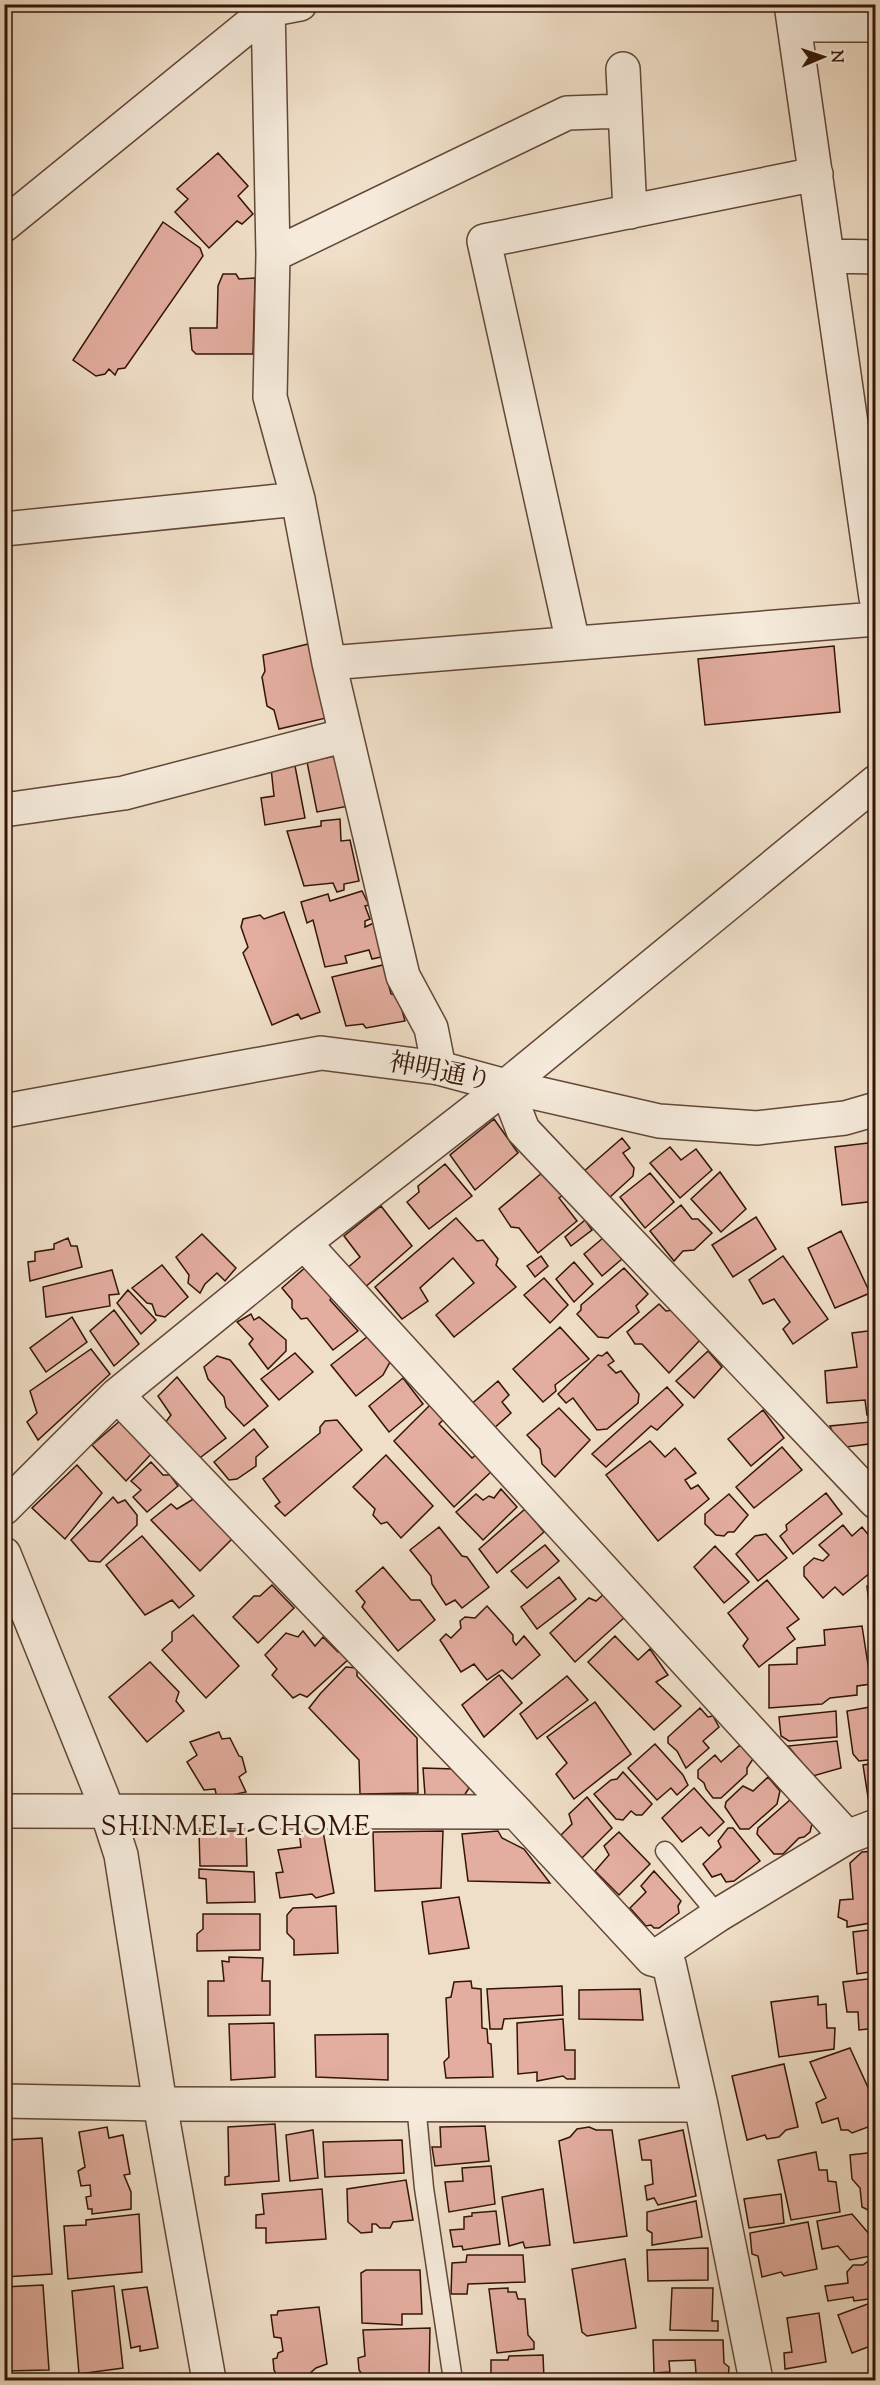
<svg xmlns="http://www.w3.org/2000/svg" width="880" height="2385" font-family="'Sorts Mill Goudy','Noto Serif JP',serif">
<rect width="100%" height="100%" fill="#f0dfc8"/>
<filter id="stains"><feTurbulence type="fractalNoise" baseFrequency=".00333" numOctaves="4"/><feColorMatrix values="0 0 0 0 .2 0 0 0 0 .09 0 0 0 0 .02 0 0 0 .5 -.17"/></filter>
<radialGradient id="worn" r=".72"><stop offset=".6" stop-color="#630" stop-opacity="0"/><stop offset="1" stop-color="#630" stop-opacity=".3"/></radialGradient>
<!-- building -->
<path fill="#e3ad9f" stroke="#331407" stroke-width="1.5" d="M218 153 248 186 238 196 253 214 242 224 237 221 209 248 175 212 188 199 177 189Z
M163 222 200 248 203 256 125 368 118 369 115 375 109 369 105 374 96 376 73 360Z
M223 274H236L239 279 255 278 253 354H196L192 350 190 328H217L218 286Z
M308 644 326 718 279 729 274 710 267 706 262 677 265 671 263 655Z
M834 646 840 712 705 725 698 659Z
M339 755 349 806 317 812 307 762Z
M295 766 305 818 265 825 261 798 274 796 271 768Z
M340 819 341 841 350 840 359 881 344 884V890L337 892 333 883 304 886 287 831 321 826V821Z
M362 891 369 905 365 906 370 919 365 921V927L378 921 390 955 372 959 369 950 345 956 347 963 325 967 313 920 307 923 301 902 328 894 330 901Z
M284 912 320 1012 301 1019 298 1014 272 1025 243 953 248 947 241 927 243 919 260 915 264 919Z
M383 965 391 994 398 996 405 1021 366 1028 363 1024 346 1026 332 977Z
M494 1119 518 1153 475 1190 450 1155Z
M622 1138 630 1148 623 1153 634 1168 633 1176 610 1197H602L583 1172Z
M876 1142V1201L842 1205 835 1147Z
M670 1147 681 1160 696 1149 712 1170 680 1198 650 1163Z
M445 1164 472 1196 429 1229 407 1202 419 1192 418 1186Z
M543 1172 563 1195 559 1198 577 1221 538 1253 519 1228 511 1227 499 1209Z
M720 1172 746 1209 721 1232 691 1199Z
M650 1173 674 1202 645 1228 620 1197Z
M681 1205 692 1219H698L712 1233 694 1250 683 1251 674 1261 650 1231Z
M381 1206 412 1246 363 1289 345 1270 360 1257 344 1236Z
M756 1217 776 1249 733 1277 712 1245Z
M456 1218 477 1241 483 1240 498 1259 496 1265 516 1287 454 1337 436 1315 474 1283 453 1258 420 1288 428 1301 402 1319 375 1287Z
M585 1220 592 1230 571 1246 565 1237Z
M841 1231 870 1293 835 1308 808 1248Z
M202 1234 236 1268 225 1281 217 1273 205 1284 200 1293 188 1283 189 1275 176 1257Z
M68 1238 71 1246H77L82 1267 30 1281 28 1262 35 1261V1252L54 1249V1244Z
M603 1238 622 1259 602 1276 584 1254Z
M541 1256 548 1266 535 1277 527 1266Z
M783 1256 828 1319 793 1344 783 1329 790 1322 774 1299 763 1304 749 1280Z
M574 1262 593 1284 574 1302 556 1279Z
M162 1265 188 1297 165 1317 156 1315 152 1304 147 1303 132 1288Z
M308 1265 333 1293 330 1300 358 1331 333 1350 307 1318 301 1319 292 1308V1300L282 1288Z
M624 1268 648 1294 636 1306 639 1312 608 1338 598 1337 577 1314 581 1310V1305Z
M112 1270 119 1294 109 1295 110 1306 46 1317 43 1287Z
M544 1278 568 1305 550 1323 524 1295Z
M128 1290 156 1320 141 1334 117 1303Z
M659 1304 666 1311 673 1310 700 1340 669 1373 642 1344H635L627 1332Z
M114 1310 139 1344 114 1366 90 1331Z
M251 1314 254 1320 259 1317 286 1340V1351L268 1369 249 1344 253 1339 237 1322Z
M72 1317 87 1342 46 1372 30 1348Z
M560 1327 589 1359 555 1385 556 1391 543 1402 513 1369Z
M876 1330V1414L867 1415 865 1400 827 1403 825 1371 857 1367 852 1333Z
M367 1337 390 1362 383 1375 356 1396 331 1365Z
M91 1349 110 1374 38 1440 27 1422 37 1413 30 1391Z
M708 1351 722 1367 694 1398 676 1381Z
M607 1352 614 1361 608 1365 616 1373 621 1371 639 1394 638 1403 607 1429 597 1430 573 1398 566 1403 558 1394 598 1355 602 1356Z
M295 1353 313 1372 279 1400 261 1379Z
M217 1356 230 1360 268 1406 244 1426 226 1407 224 1397 208 1379 204 1367Z
M177 1377 226 1438 197 1460 165 1423 171 1415 158 1396Z
M403 1378 423 1404 389 1432 369 1406Z
M498 1381 509 1395 502 1402 511 1413 493 1429 468 1407Z
M667 1387 683 1405 657 1430 651 1426 606 1467 592 1454Z
M431 1404 444 1419 439 1424 472 1458 478 1453 492 1471 454 1507 394 1441Z
M559 1408 590 1440 555 1477 542 1464 540 1449 527 1435Z
M763 1410 784 1438 751 1466 728 1439Z
M121 1420 152 1453 126 1481 92 1445Z
M337 1420 362 1450 285 1516 275 1506 280 1502 263 1479 320 1433V1427L325 1421Z
M870 1422 876 1443 839 1448 830 1426Z
M254 1429 268 1447 256 1457V1466L237 1479 229 1480 214 1462Z
M650 1441 665 1457 675 1448 696 1473 685 1480 691 1489 698 1485 709 1499 658 1541 606 1475Z
M782 1447 802 1470 754 1508 736 1487Z
M386 1455 433 1506 401 1538 387 1522 381 1524 373 1515 375 1509 353 1487Z
M151 1462 163 1475H170L178 1486 147 1512 133 1497 141 1490 131 1481Z
M77 1465 102 1493 65 1539 32 1508Z
M501 1489 517 1507 483 1540 456 1512 476 1494 483 1500 489 1496 494 1498Z
M826 1493 842 1514 793 1554 780 1536 787 1530 786 1525Z
M729 1494 748 1515 734 1532H728L724 1536 716 1535 705 1524V1514Z
M113 1497 118 1503 125 1500 137 1515V1525L100 1562 89 1561 71 1540Z
M195 1498 233 1538 200 1571 151 1520 171 1504 177 1509Z
M525 1509 544 1532 497 1573 479 1549Z
M843 1525 852 1536 862 1527 876 1544V1568L843 1595 835 1587 823 1598 804 1576V1567L814 1558 823 1561 829 1555 819 1545Z
M439 1527 462 1556 467 1557 489 1587 462 1608 455 1600 446 1605 432 1584 431 1576 410 1550Z
M766 1534 787 1558 758 1581 736 1554 755 1536Z
M142 1536 194 1596 179 1608 172 1600 145 1615 106 1565Z
M545 1545 559 1561 527 1588 511 1571Z
M715 1546 749 1582 724 1603 694 1567Z
M383 1567 411 1600H420L435 1620 398 1651 362 1607 365 1602 356 1591Z
M559 1577 576 1599 537 1629 521 1607Z
M876 1578V1613H870L867 1586 873 1585V1579Z
M767 1580 799 1619 787 1628 795 1639 759 1667 743 1646 748 1639 728 1613Z
M272 1585 294 1608 258 1643 233 1617 254 1596H260Z
M605 1593 625 1617 575 1662 550 1633 589 1598 596 1601Z
M487 1606 513 1635V1641L516 1645 524 1636 540 1655 512 1679 502 1670 487 1680 474 1664 461 1672 440 1640 446 1634 451 1638 461 1628 460 1621 465 1617 475 1618Z
M193 1615 239 1666 206 1698 162 1650 172 1641V1632Z
M862 1626 871 1684 857 1686V1695L830 1698 822 1704 769 1708V1665L797 1664V1648L825 1645 824 1630Z
M303 1631 315 1646 323 1637 338 1652 342 1649 351 1657 307 1697 300 1694 293 1698 272 1675 277 1669 265 1655 286 1633 298 1637Z
M615 1636 638 1660 650 1649 668 1675 656 1682 681 1706 654 1730 588 1662Z
M150 1662 179 1692 176 1701 184 1711 147 1742 109 1697Z
M346 1667 357 1668V1676L417 1738 418 1793 360 1794 359 1760 309 1708 320 1694Z
M499 1675 522 1703 484 1737 462 1705Z
M567 1676 588 1700 537 1739 520 1714Z
M595 1702 631 1754 574 1799 556 1774 567 1763 547 1737Z
M876 1706V1759L859 1761 853 1754 847 1711Z
M700 1708 708 1717 713 1716 719 1727 703 1741 709 1748 686 1768 677 1751 668 1743V1737Z
M836 1711 837 1737 789 1741 781 1736 779 1717Z
M219 1732 222 1739 230 1738 239 1756 242 1757 246 1772 239 1777 246 1792 217 1798 215 1789 204 1790 187 1762 197 1755 190 1742Z
M837 1741 841 1768 813 1776 788 1746Z
M655 1744 683 1775 688 1785 677 1795 671 1788 657 1800 628 1768Z
M740 1745 753 1759 747 1768V1774L721 1798H713L706 1789 704 1783 698 1778V1770L715 1755 721 1762Z
M876 1763V1809L870 1810 863 1765Z
M423 1768 455 1769 469 1788 464 1796 425 1795Z
M623 1772 652 1804 642 1815H636L631 1811 623 1820 616 1819 594 1794 611 1780 617 1779Z
M768 1777 780 1791 777 1804 749 1829H740L725 1807 726 1802 743 1786 753 1791Z
M694 1788 724 1822 709 1836 701 1827 682 1842 662 1818Z
M587 1797 612 1828 582 1858 561 1835 572 1824 569 1814Z
M791 1799 812 1824 810 1832 804 1837 799 1838 783 1854H774L757 1834 758 1828Z
M728 1828H733L760 1861 734 1881 726 1882 721 1874 712 1877 703 1864 721 1847 718 1841Z
M199 1831H246L247 1866H200Z
M299 1831H323L334 1893 316 1898 312 1894 280 1898 276 1873 283 1872 278 1850 301 1847Z
M443 1831 441 1888 375 1891 373 1832Z
M498 1831 502 1838 524 1849 550 1883 468 1881 462 1834Z
M619 1832 650 1864 619 1895 595 1871 609 1855 604 1846Z
M876 1851V1922L847 1927V1921L838 1917 840 1900 853 1899 850 1863 862 1852Z
M199 1869 254 1872 255 1902 207 1903 206 1879 199 1878Z
M654 1871 681 1901 678 1906 679 1913 659 1928H654L651 1925 646 1926 630 1908 646 1892 641 1886Z
M459 1897 469 1948 429 1954 422 1902Z
M336 1906 338 1953 294 1955V1940L287 1933V1915L293 1908Z
M203 1914H260V1950L197 1951V1934L203 1929Z
M876 1929V1971L857 1974 853 1932Z
M229 1957 263 1958 262 1981H270V2015L208 2016V1981H224L222 1961 229 1962Z
M876 1978V2028L859 2030 858 2012H847L843 1982Z
M471 1981 472 1988 481 1989 482 2028 487 2029 488 2043 491 2044 493 2077 446 2078 444 2062 449 2057 446 1998 451 1997 454 1982Z
M562 1986 563 2015 504 2019 502 2029H490L487 1989Z
M640 1989 643 2020 579 2019V1990Z
M818 1996V2005L826 2004 827 2028H835L834 2049 779 2057 771 2002Z
M563 2019 565 2050H575V2079H567L563 2076 537 2081V2072L518 2074 517 2023Z
M274 2023 275 2077 231 2080 229 2024Z
M388 2034V2080L316 2077 315 2035Z
M850 2048 876 2105V2124L852 2133 848 2130H841L838 2118 822 2123 816 2103 826 2098 810 2062Z
M784 2064 798 2127 786 2130 779 2137 767 2139 765 2135 747 2140 732 2076Z
M275 2124 279 2181 225 2185V2177L229 2176 228 2127Z
M485 2126 489 2161 435 2166 432 2147H441L440 2127Z
M107 2127 109 2138 123 2135 130 2174 124 2175 131 2192V2209L92 2214V2209H88L86 2197 91 2196 90 2185 81 2186 78 2171 85 2167 79 2132Z
M589 2127 596 2130H612L627 2236 574 2243 559 2141 570 2137 577 2129Z
M313 2130 318 2178 290 2181 286 2135Z
M683 2130 696 2196 658 2205 654 2198 647 2200 645 2186 653 2184 651 2160H642L639 2140Z
M42 2138 52 2274 4 2277V2200H7L4 2140Z
M402 2140 404 2173 325 2177 323 2142Z
M816 2152 819 2170H827L828 2181 836 2182 840 2212 791 2220 778 2160Z
M876 2152V2211H870L862 2207 860 2188 852 2179 850 2155Z
M491 2166 495 2204 449 2212 445 2182 463 2181 462 2168Z
M406 2180 413 2220 393 2222 390 2228H380L376 2224H372V2232L361 2233 348 2222 347 2189Z
M322 2189 326 2239 266 2243V2228H256V2215L264 2214 262 2194Z
M543 2189 550 2245 525 2248 523 2242 509 2246 502 2197Z
M781 2194 784 2223 749 2228 744 2199Z
M696 2201 702 2237 652 2245V2233L647 2230V2212Z
M496 2211 500 2244 463 2250 462 2246 453 2247 450 2230 464 2229V2217L472 2216V2213Z
M139 2214 142 2272 68 2279 64 2226 86 2225V2220Z
M852 2214 876 2242V2255L850 2260 838 2246 822 2249 817 2221Z
M808 2222 817 2269 784 2276 781 2272 762 2277 758 2256 752 2254 750 2233Z
M708 2248V2280L648 2281 647 2250Z
M467 2255H523L525 2282 468 2284 467 2294H451L452 2263 466 2262Z
M625 2259 636 2328 587 2336 582 2332 572 2269Z
M876 2260V2298L854 2301 853 2297 828 2301 825 2286 848 2283 847 2272 853 2265H863L867 2262Z
M366 2270H420L422 2314H402V2325L362 2323 361 2273Z
M43 2285 49 2370 4 2371V2287Z
M114 2286 123 2368 79 2374 72 2291Z
M147 2287 158 2348 140 2351V2346L131 2348 122 2290Z
M508 2288V2292H516L518 2299H525L528 2335 534 2342V2349L497 2353 489 2289Z
M672 2288H713L712 2321H718V2331L670 2330Z
M873 2302 876 2303V2344L852 2353 838 2315Z
M319 2307 327 2364 316 2368 308 2375 278 2378 274 2370 273 2359 277 2358 278 2353 283 2351 281 2338 274 2337 271 2315H277L278 2311Z
M819 2313 826 2362 785 2369 784 2353 792 2352 787 2318Z
M430 2328 429 2378 364 2377 359 2370 358 2358 365 2356 363 2330Z
M653 2340H723L724 2363 729 2367 728 2380H678V2374L696 2373 695 2360 669 2361 670 2372 654 2373Z
M543 2355 544 2379H491V2360H508L509 2356Z"/>
<g fill="none" stroke-linecap="round" stroke-linejoin="round">
<!-- service casing -->
<g stroke="#624737" stroke-width="21">
<path id="service" d="M665 1851 718 1915
M416 2104 424 2188 453 2380"/>
</g>
<!-- minor casing -->
<g stroke="#624737" stroke-width="36">
<path id="minor" d="M268 4 273 255 270 397 298 499 329 663 403 976 431 1028 439 1068
M791 4 876 598
M794 25H876
M623 69 630 212
M4 225 268 10 300 4
M273 255 567 113 624 111
M827 256 876 257
M4 529 298 499
M573 643 484 241 816 174
M329 663 876 619
M876 782 506 1086 523 1130 876 1502
M4 810 124 793 346 735
M304 1243 847 1837
M117 1395 516 1812 652 1959 669 1964 701 2105 756 2380
M4 1508 117 1395 304 1243 506 1086
M4 1811 516 1812
M652 1959 718 1915 847 1837 876 1826
M4 2101 160 2104 701 2105"/>
</g>
<!-- tertiary casing -->
<g stroke="#624737" stroke-width="36">
<path id="tertiary" d="M4 1111 321 1053 439 1068 506 1086 659 1121 757 1128 845 1118 876 1109
M4 1554 102 1796 121 1855 160 2104 209 2380"/>
</g>
<!-- service -->
<use href="#service" stroke="#f5eadb" stroke-width="18"/>
<!-- minor -->
<use href="#minor" stroke="#f5eadb" stroke-width="33"/>
<!-- tertiary -->
<use href="#tertiary" stroke="#f5eadb" stroke-width="33"/>
</g>
<g text-anchor="middle" dominant-baseline="central" stroke-width="6" stroke-linejoin="round" paint-order="stroke">
<!-- street labels -->
<g font-size="26" fill="#331407" stroke="#f5eadb">
<text transform="translate(440 1073) rotate(11)">神明通り</text>
</g>
<!-- neighbourhood labels -->
<g font-size="27" letter-spacing="1.5" fill="#331407" stroke="#f5eadb">
<text x="236" y="1828">SHINMEI 1-CHOME</text>
</g>
</g>
<!-- margin -->
<rect width="880" height="2385" fill="none" stroke="#f0dfc8" stroke-width="24"/>
<rect x="6" y="6" width="868" height="2373" fill="none" stroke="#331407" stroke-width="3"/>
<rect x="12" y="12" width="856" height="2361" fill="none" stroke="#331407" stroke-width="1.5"/>
<!-- north arrow -->
<g transform="translate(823 57) rotate(88)" stroke="#f5eadb" stroke-width="4.5" paint-order="stroke">
<path d="M0-4.5L10 22L0 15L-10 22Z" fill="#331407"/>
<text y="-9" font-size="16" font-weight="bold" text-anchor="middle" fill="#331407">N</text>
</g>
<rect width="100%" height="100%" filter="url(#stains)"/>
<rect width="100%" height="100%" fill="url(#worn)"/>
</svg>
